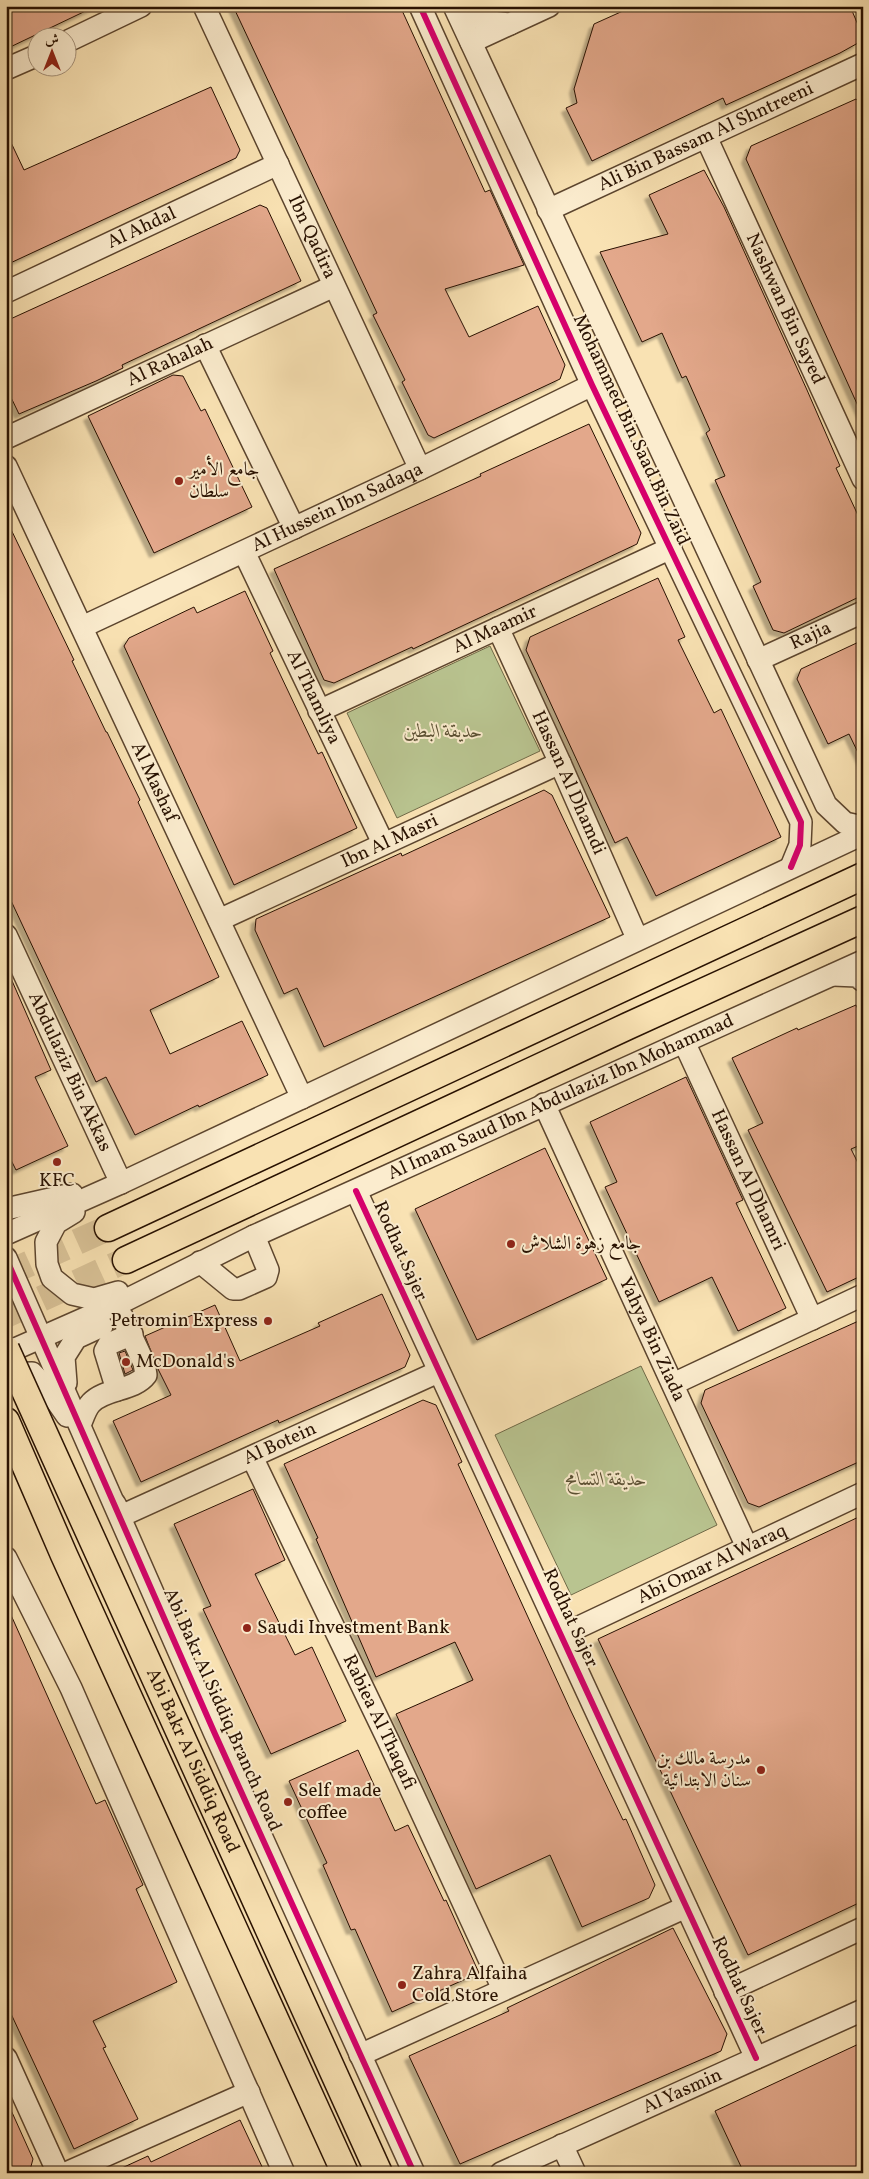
<svg xmlns="http://www.w3.org/2000/svg" width="869" height="2179" font-family="Vollkorn,Amiri,serif">
<defs>
<filter id="shadow"><feDropShadow dx="-4.5" dy="4.5" stdDeviation="1" flood-color="#0004"/></filter>
</defs>
<rect width="100%" height="100%" fill="#f9e2b3"/>
<filter id="stains"><feTurbulence type="fractalNoise" baseFrequency=".004" numOctaves="4"/><feColorMatrix values="0 0 0 0 .2 0 0 0 0 .09 0 0 0 0 .02 0 0 0 .5 -.17"/></filter>
<radialGradient id="worn" r=".72"><stop offset=".6" stop-color="#630" stop-opacity="0"/><stop offset="1" stop-color="#630" stop-opacity=".3"/></radialGradient>
<!-- green -->
<path fill="#b9c490" stroke="#706a48" d="M490 646 540 751 397 818 347 713Z
M641 1366 717 1525 571 1595 495 1435Z"/>
<!-- building -->
<path fill="#e3a88b" stroke="#281101" filter="url(#shadow)" d="M6 6H96L6 49Z
M233 6H400L485 192 490 190 524 265 445 289 469 337 538 306 565 365 560 379 434 438 428 435 402 382 405 380 373 315 377 313Z
M634 6H850L861 32 858 43 840 53 726 105 723 98 592 161 566 108 577 103 574 89 594 24Z
M211 87 240 150 236 158 6 265V132L24 170Z
M856 99 863 105V417L746 159 751 146Z
M704 170 724 207 807 390 840 466 836 468 863 526V595L784 633 773 630 753 586 761 582 715 480 725 476 706 433 710 430 686 376 682 378 662 333 642 342 600 252 668 234 649 195Z
M260 205 267 208 301 281 122 365 123 368 96 381 19 414 6 387V321Z
M173 375 183 376 201 411 205 409 252 507 154 553 88 416Z
M589 424 641 533 637 544 413 649 412 647 334 683 324 680 274 569 481 476 480 474Z
M6 519 74 660 72 661 106 732H107L140 800 138 802 219 977 150 1010 170 1054 242 1021 268 1075 199 1107 198 1105 135 1135 106 1077 96 1082 6 890Z
M658 578 685 637 678 640 714 713 721 709 781 837 656 896 627 837 615 843 526 650 530 637Z
M245 591 273 651 270 653 318 754 322 752 357 828 234 885 124 646 129 638 194 607 197 613Z
M863 640V763L849 734 828 744 797 679 801 669Z
M544 790 552 795 610 917 324 1047 297 988 284 994 255 930 256 919 401 853 402 856Z
M6 967 51 1070 35 1077 68 1146 16 1170 6 1150Z
M856 1005 863 1021V1144L851 1149 863 1173V1275L827 1292 748 1130 763 1123 732 1058 797 1028 798 1030Z
M686 1077 743 1200 736 1203 786 1308 738 1331 712 1277 659 1302 605 1187 617 1182 590 1122Z
M545 1148 607 1279 477 1340 415 1209Z
M382 1294 410 1355 405 1367 279 1423 278 1420 141 1482 113 1421 171 1395 158 1369 145 1336 215 1305 240 1361 320 1326 318 1323Z
M863 1319V1460L759 1507 748 1503 701 1403 705 1390Z
M125 1351 133 1370 125 1374 119 1353Z
M423 1400 436 1405 462 1462 458 1464 570 1709 623 1820 626 1819 655 1885 649 1898 582 1927 550 1855 476 1889 396 1714 473 1680 455 1642 376 1677 316 1539 318 1538 284 1464Z
M253 1489 285 1560 255 1574 295 1655 312 1647 346 1721 271 1754 203 1609 211 1606 174 1524Z
M863 1515V1901L748 1955 598 1639Z
M6 1604 96 1804 105 1800 143 1885 136 1889 177 1982 93 2021 106 2047 103 2048 138 2119 74 2149 6 2003Z
M358 1750 395 1831 408 1825 444 1901 446 1900 479 1973 392 2012 355 1929 351 1930 323 1865 327 1863 289 1781Z
M673 1928 727 2034 721 2051 460 2164 409 2056 509 2011 507 2008Z
M863 2042V2173H744L715 2111Z
M6 2099 33 2159 30 2170 24 2173H6Z
M240 2120 265 2173H111L148 2156 151 2162Z"/>
<g fill="none" stroke-linecap="round" stroke-linejoin="round">
<!-- major-tunnel -->
<path stroke="#dac398" stroke-width="26" stroke-dasharray="26 13" stroke-linecap="butt" d="M6 1274 108 1228
M6 1315 126 1260"/>
<!-- minor casing -->
<g stroke="#5c452e" stroke-width="24">
<g id="minor">
<path id="s1" d="M204 6 420 469"/>
<path d="M420 6 592 385 801 822 800 845 791 867"/>
<path d="M454 6 826 805 845 823 863 827"/>
<path d="M476 6 477 14 483 21 510 24"/>
<path d="M68 41 141 6"/>
<path d="M471 42 549 6"/>
<path d="M6 69 38 55"/>
<path id="s2" d="M706 137 863 479"/>
<path id="s3" d="M548 210 863 64"/>
<path id="s4" d="M6 292 278 164"/>
<path d="M205 345 294 528"/>
<path id="s5" d="M6 438 334 286"/>
<path id="s6" d="M6 466 302 1098"/>
<path id="s7" d="M244 552 383 843"/>
<path id="s8" d="M82 627 420 469 592 385"/>
<path id="s9" d="M498 628 560 763 637 938"/>
<path id="s10" d="M758 660 863 612"/>
<path id="s11" d="M319 711 671 548"/>
<path id="s12" d="M219 920 560 763"/>
<path id="s13" d="M6 935 121 1183"/>
<path d="M833 975 857 976 863 981"/>
<path id="s14" d="M684 1042 812 1319"/>
<path id="s15" d="M544 1104 747 1547"/>
<path d="M356 1191 756 2058"/>
<path d="M6 1209 72 1194"/>
<path d="M74 1212 56 1223 46 1242 47 1264 52 1278 72 1294 94 1299 118 1292"/>
<path d="M6 1234 121 1183 863 834"/>
<path d="M6 1258 215 1734 414 2173"/>
<path d="M200 1262 233 1289H239L266 1277 268 1270 254 1236"/>
<path id="s16" d="M6 1353 124 1301 254 1236 863 961"/>
<path d="M6 1374 32 1373 51 1393 67 1416"/>
<path d="M66 1383 64 1357 76 1338 102 1326"/>
<path d="M673 1384 863 1295"/>
<path d="M117 1390 105 1351 109 1344 132 1334"/>
<path d="M80 1425C83 1418 86 1408 91 1403 105 1388 134 1391 146 1375L144 1363 122 1316"/>
<path id="s17" d="M252 1457 388 1740 503 1989"/>
<path id="s18" d="M115 1504 121 1516 438 1372"/>
<path d="M6 1558 71 1688 284 2173"/>
<path id="s19" d="M562 1635 863 1493"/>
<path d="M725 1992 863 1928"/>
<path d="M360 2055 686 1907"/>
<path d="M6 2058 58 2173"/>
<path d="M562 2145 575 2173"/>
<path d="M66 2173 249 2092"/>
<path id="s20" d="M501 2173 863 2010"/>
</g>
</g>
<!-- major casing -->
<g stroke="#281101" stroke-width="29">
<path id="major" d="M108 1228 863 876
M126 1260 628 1026 863 919
M6 1421 64 1555 345 2173"/>
</g>
<!-- minor -->
<use href="#minor" stroke="#fbecce" stroke-width="21"/>
<!-- major -->
<use href="#major" stroke="#f9e2b3" stroke-width="26"/>
<!-- major-bridge casing -->
<g stroke="#281101" stroke-width="29" stroke-linecap="butt">
<g id="major-bridge">
<path id="s21" d="M6 1349 379 2173"/>
</g>
</g>
<!-- major-bridge -->
<use href="#major-bridge" stroke="#f9e2b3" stroke-width="26"/>
<!-- cycleway casing -->
<g stroke="#fbecce" stroke-width="9">
<path id="cycleway" d="M420 6 592 385 801 822 800 845 791 867
M356 1191 756 2058
M6 1258 215 1734 414 2173"/>
</g>
<!-- cycleway -->
<use href="#cycleway" stroke="#d6006c" stroke-width="6"/>
</g>
<!-- markers -->
<g fill="#8f2418" stroke="#fbecce" stroke-width="2">
<circle cx="179" cy="481" r="5"/>
<circle cx="57" cy="1162" r="5"/>
<circle cx="511" cy="1244" r="5"/>
<circle cx="268" cy="1321" r="5"/>
<circle cx="126" cy="1362" r="5"/>
<circle cx="247" cy="1628" r="5"/>
<circle cx="761" cy="1770" r="5"/>
<circle cx="288" cy="1802" r="5"/>
<circle cx="402" cy="1985" r="5"/>
</g>
<g text-anchor="middle" dominant-baseline="central" stroke-width="4" stroke-linejoin="round" paint-order="stroke">
<!-- street labels -->
<g font-size="19" fill="#281101" stroke="#fbecce">
<text stroke="none"><textPath href="#s3" startOffset="174">Ali Bin Bassam Al Shntreeni</textPath></text>
<text stroke="none"><textPath href="#s4" startOffset="150">Al Ahdal</textPath></text>
<text stroke="none"><textPath href="#s1" startOffset="255">Ibn Qadira</textPath></text>
<text stroke="none"><textPath href="#s2" startOffset="189">Nashwan Bin Sayed</textPath></text>
<text stroke="none"><textPath href="#s5" startOffset="181">Al Rahalah</textPath></text>
<text transform="translate(631 430) rotate(65)">Mohammed Bin Saad Bin Zaid</text>
<text stroke="none"><textPath href="#s8" startOffset="282">Al Hussein Ibn Sadaqa</textPath></text>
<text stroke="none"><textPath href="#s11" startOffset="194">Al Maamir</textPath></text>
<text stroke="none"><textPath href="#s10" startOffset="58">Rajia</textPath></text>
<text stroke="none"><textPath href="#s7" startOffset="161">Al Thamliya</textPath></text>
<text stroke="none"><textPath href="#s6" startOffset="349">Al Mashaf</textPath></text>
<text stroke="none"><textPath href="#s9" startOffset="170">Hassan Al Dhamdi</textPath></text>
<text stroke="none"><textPath href="#s12" startOffset="188">Ibn Al Masri</textPath></text>
<text stroke="none"><textPath href="#s13" startOffset="151">Abdulaziz Bin Akkas</textPath></text>
<text stroke="none"><textPath href="#s16" startOffset="611">Al Imam Saud Ibn Abdulaziz Ibn Mohammad</textPath></text>
<text stroke="none"><textPath href="#s14" startOffset="152">Hassan Al Dhamri</textPath></text>
<text transform="translate(400 1251) rotate(66)">Rodhat Sajer</text>
<text stroke="none"><textPath href="#s15" startOffset="259">Yahya Bin Ziada</textPath></text>
<text stroke="none"><textPath href="#s18" startOffset="188">Al Botein</textPath></text>
<text stroke="none"><textPath href="#s19" startOffset="166">Abi Omar Al Waraq</textPath></text>
<text transform="translate(570 1618) rotate(65)">Rodhat Sajer</text>
<text transform="translate(222 1710) rotate(66)">Abi Bakr Al Siddiq Branch Road</text>
<text stroke="none"><textPath href="#s17" startOffset="294">Rabiea Al Thaqafi</textPath></text>
<text stroke="none"><textPath href="#s21" startOffset="452">Abi Bakr Al Siddiq Road</textPath></text>
<text transform="translate(739 1986) rotate(65)">Rodhat Sajer</text>
<text stroke="none"><textPath href="#s20" startOffset="199">Al Yasmin</textPath></text>
</g>
<!-- poi labels -->
<g font-size="19" fill="#281101" stroke="#fbecce" text-anchor="start">
<text x="189" y="470">جامع الأمير<tspan x="189" dy="22">سلطان</tspan></text>
<text x="57" y="1181" text-anchor="middle">KFC</text>
<text x="521" y="1244">جامع زهوة الشلاش</text>
<text x="258" y="1321" text-anchor="end">Petromin Express</text>
<text x="136" y="1362">McDonald's</text>
<text x="257" y="1628">Saudi Investment Bank</text>
<text x="751" y="1759" text-anchor="end">مدرسة مالك بن<tspan x="751" dy="22">سنان الابتدائية</tspan></text>
<text x="298" y="1791">Self made<tspan x="298" dy="22">coffee</tspan></text>
<text x="412" y="1974">Zahra Alfaiha<tspan x="412" dy="22">Cold Store</tspan></text>
</g>
<!-- park labels -->
<g font-size="19" font-style="italic" fill="#5b5033" stroke="#fbecce">
<text x="443" y="732">حديقة البطين</text>
<text x="606" y="1480">حديقة التسامح</text>
</g>
</g>
<!-- margin -->
<rect width="869" height="2179" fill="none" stroke="#f9e2b3" stroke-width="25"/>
<rect x="8" y="8" width="854" height="2164" fill="none" stroke="#281101" stroke-width="2.5"/>
<rect x="12" y="12" width="844" height="2154" fill="none" stroke="#281101"/>
<!-- north arrow -->
<g transform="translate(52 52)"><circle r="24" fill="#fbecce" stroke="#a7947c"/>
<path d="M0-4L9 19L0 12L-9 19Z" fill="#8f2418"/>
<text y="-8" font-size="14" font-weight="bold" text-anchor="middle" fill="#281101">ش</text>
</g>
<rect width="100%" height="100%" filter="url(#stains)"/>
<rect width="100%" height="100%" fill="url(#worn)"/>
</svg>
